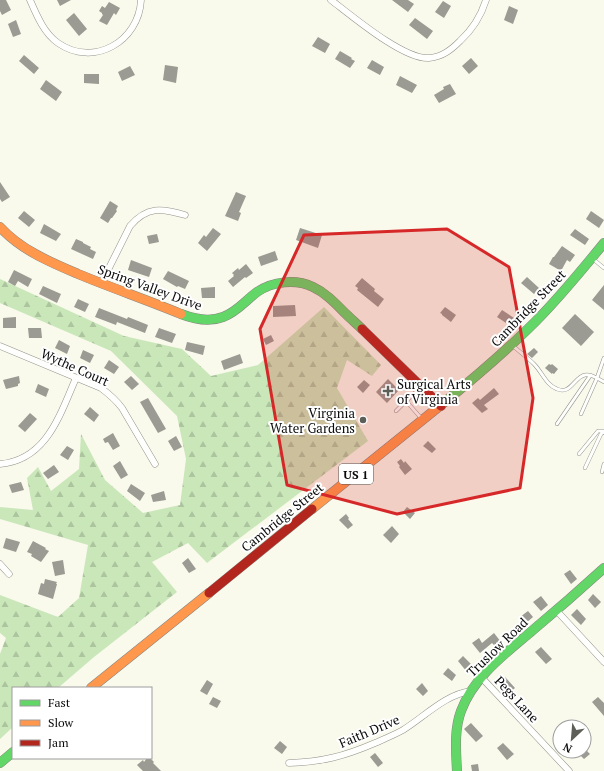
<svg xmlns="http://www.w3.org/2000/svg" width="604" height="771" font-family="'PT Serif',serif">
<defs>
<pattern id="forest-firs" width="22" height="20" patternUnits="userSpaceOnUse"><rect width="22" height="20" fill="#cae7ba"/><path d="M5 1l3.5 6h-7zM16 11l3.5 6h-7z" fill="#acc59f"/></pattern>
</defs>
<rect width="100%" height="100%" fill="#f9f9ec"/>
<!-- forest -->
<path fill="url(#forest-firs)" d="M0 279 124 336 182 349 211 376 258 365 324 307 381 365 372 376 347 360 337 388 368 441 207 563 188 543 152 562 177 592 94 657 58 688H13V727L0 739V654L6 638 0 633V595L58 617 79 598 88 545 0 519V507L33 510 27 478 38 467 51 491 79 469 81 434 105 480 143 513 180 505 186 459 177 416 111 351 0 303Z"/>
<!-- building -->
<path fill="#9b9a93" d="M0 0H6L11 10 2 15 0 11Z
M57 0H71L60 6Z
M392 0H408L414 4 408 12Z
M443 1 451 6 444 18 435 12Z
M109 2 120 8 116 15 114 13 107 25 99 21 103 15 102 14V13L99 11 102 6 105 8Z
M509 6 518 10 513 24 504 20Z
M74 13 87 29 79 36 66 20Z
M415 18 433 31 427 39 409 25Z
M16 20 21 34 13 37 8 24Z
M318 37 330 44 325 53 312 46Z
M340 51 352 58 351 59 355 61 350 68 335 59Z
M24 55 39 68 34 74 19 61Z
M471 58 478 66 469 74 462 66Z
M372 60 384 67 380 75 367 68Z
M165 65 178 67 176 83 163 80Z
M130 66 135 75 122 81 118 72Z
M84 74H99V84L84 83Z
M400 76 417 85 412 93 396 85Z
M46 80 62 92 56 101 40 89Z
M450 84 456 94 439 103 434 95 444 89 443 87Z
M0 182 10 197 2 202 0 199Z
M236 192 246 196 239 212 241 213 238 221 225 216Z
M110 201 118 206 116 210 117 211 112 218H111L108 223 100 218Z
M24 211 35 220 29 227 18 218Z
M591 211 604 220 599 228 586 219Z
M44 224 61 234 56 241 40 233Z
M213 228 221 234 207 251 198 243 204 235 206 237Z
M300 228 322 235 318 248 296 240Z
M575 229 589 239 585 245 570 235Z
M157 234 159 242 149 244 147 236Z
M76 239 83 242V243L91 247 90 249 96 252 93 259 71 249Z
M562 246 575 255 570 262 567 260 561 271 549 264 553 257H554Z
M275 251 278 260 261 266 258 257Z
M131 260 152 268 149 277 128 270Z
M246 264 253 273 246 278 245 277 233 287 228 281 234 276 233 275H234L232 273 238 268 239 270Z
M14 270 32 279 28 287 18 281 15 286 8 282Z
M168 271 189 281 185 289 178 286 177 287 163 279Z
M527 277 539 288 534 294 521 283Z
M362 278 375 289 374 291 384 299 378 307 357 290 358 288 355 286Z
M604 285V310L592 300Z
M43 286 61 294 57 303 39 294Z
M215 287V298H202L201 288Z
M78 299 89 304 85 312 74 307Z
M295 305 296 316 273 317V306Z
M445 307 456 315 451 322 442 315V314L440 313Z
M99 308 127 319 128 317 148 325 145 333 117 322 116 325 95 317Z
M502 310 514 318 509 325 497 317Z
M575 314 594 332 581 346 562 328Z
M16 317V328H3V318Z
M28 328H41L42 338H29Z
M159 328 176 334 172 343 155 337Z
M271 335 274 341 266 345 263 339Z
M59 340 70 346 67 354 55 348Z
M187 342 205 346 203 355 185 350Z
M534 348 538 352 532 358 527 354Z
M83 350 94 355 90 363 80 358Z
M240 354 243 363 224 370 221 361Z
M109 360 119 367 114 374 104 368Z
M549 364 551 365 552 364 558 369 554 374 552 373V374L545 368Z
M19 376 20 383 18 384V386L6 389 3 380Z
M131 376 139 384 132 390 124 382Z
M388 379 399 390 387 403 376 392Z
M364 380 370 385 363 393 357 387Z
M38 384 49 389 46 397 35 392Z
M494 388 499 394 484 405 488 409 482 413 472 403 478 398 480 400Z
M148 398 166 429 158 433 140 402Z
M90 407 99 415 94 422 84 414Z
M30 413 37 419 25 432 18 426Z
M113 433 120 446 113 450 108 442 105 443 103 439Z
M176 436 182 447 174 451 168 441Z
M428 441 436 449 432 453 423 446Z
M67 446 74 450 68 460 60 455Z
M401 459 404 463 405 461 412 469 405 475 399 467 400 466 397 462Z
M120 461 128 475 121 479 113 466Z
M54 465 59 472 48 479 43 473Z
M21 482 24 490 12 493 9 485Z
M131 484 145 493 140 501 127 491Z
M164 491 166 500 153 502 151 495Z
M407 507 415 513 410 519 403 512Z
M346 514 349 518 348 519 353 525 348 529 339 520Z
M392 526 399 534 391 543 383 535Z
M6 538 20 542 16 552 3 548Z
M33 541 46 548 45 549 49 551 41 562 31 556 32 554 27 552Z
M188 558 196 569 189 573 182 563Z
M63 560 65 574 55 576 52 562Z
M570 570 577 579 571 584 564 574Z
M45 579 57 582 56 584H57L53 599 38 594 41 583 44 584Z
M593 594 601 602 595 608 588 600Z
M541 596 548 605 541 611 533 602Z
M577 609 586 619 581 625 571 615Z
M528 611 533 617 526 623 520 617Z
M494 633 501 642 495 646 492 643 480 653 472 643 479 638 482 643Z
M541 647 552 659 546 664 535 652Z
M463 656 473 666 467 672 458 661Z
M448 668 456 675 452 681 443 674Z
M505 677 515 688 509 693 499 683Z
M207 680 213 684 207 695 200 691Z
M422 683 428 691 423 696 416 689Z
M213 697 221 701 217 708 209 704Z
M598 697 604 703V716L592 702Z
M471 723 483 736 476 742 464 729Z
M280 741 287 747 282 754 274 748Z
M503 743 514 754 507 760 497 748Z
M576 751H587L590 754 584 759Z
M375 753 383 763 378 767 370 757Z
M147 758H150L154 762 153 763 161 771H143L137 765 143 760 144 762Z
M478 764 479 771H472L471 765Z"/>
<g fill="none" stroke-linecap="round" stroke-linejoin="round">
<!-- lane casing -->
<g stroke="#92928c" stroke-width="4">
<path id="lane" d="M593 259 604 268
M513 346C520 352 528 358 534 364 542 372 546 385 557 389 571 395 574 377 585 375 589 374 593 376 597 378L581 414
M604 358 597 378 604 382
M406 401 421 387
M396 411 406 401 421 418
M557 424 590 376
M579 454 598 431H604
M585 468 601 434 604 432
M602 472 604 464"/>
</g>
<!-- street casing -->
<g stroke="#92928c" stroke-width="7">
<path id="street" d="M30 0C37 16 44 33 58 43 94 68 139 41 141 0
M331 0C352 16 404 60 429 58 442 57 451 50 460 41 472 30 481 16 486 0
M101 284 130 226C147 206 162 208 185 215
M0 346 101 388C109 394 116 400 122 408L155 464
M0 464C47 460 60 414 76 378
M0 564 9 574
M556 610 604 662
M481 677 569 771
M289 763C322 762 345 756 375 743 384 739 394 735 403 730 424 717 446 694 471 691"/>
</g>
<!-- fast casing -->
<g stroke="#888882" stroke-width="10">
<path id="fast" d="M181 314C194 319 210 322 223 317 237 312 246 300 257 292 273 281 296 279 313 287 326 293 336 304 346 314 351 319 357 324 362 329
M441 405C473 379 505 352 535 322 560 297 582 270 604 243
M0 763 13 752
M457 771C456 751 454 730 461 711 474 676 505 654 533 630 557 610 581 589 604 568"/>
</g>
<!-- slow casing -->
<g stroke="#888882" stroke-width="10">
<path id="slow" d="M0 227C21 250 50 262 78 274 112 288 147 300 181 314
M312 509 441 405
M91 688 209 593"/>
</g>
<!-- jam casing -->
<g stroke="#888882" stroke-width="10">
<path id="jam" d="M362 329 441 406
M209 593 312 509"/>
</g>
<!-- lane -->
<use href="#lane" stroke="#fefefc" stroke-width="3"/>
<!-- street -->
<use href="#street" stroke="#fefefc" stroke-width="6"/>
<!-- fast -->
<use href="#fast" stroke="#63d668" stroke-width="9"/>
<!-- slow -->
<use href="#slow" stroke="#ff974d" stroke-width="9"/>
<!-- jam -->
<use href="#jam" stroke="#b3261e" stroke-width="9"/>
</g>
<!-- marked area -->
<path fill="#d62828" fill-opacity="0.2" stroke="#d62828" stroke-width="3" stroke-linejoin="round" d="M447 229 509 267 533 398 520 488 397 514 287 485 260 329 304 235Z"/>
<!-- markers -->
<g fill="#5e5e59" stroke="#fff" stroke-width="1.5">
<path d="M386 385h4v4h4v4h-4v4h-4v-4h-4v-4h4z"/>
<circle cx="363" cy="420" r="4"/>
</g>
<g text-anchor="middle" dominant-baseline="central" stroke-width="4" stroke-linejoin="round" paint-order="stroke">
<!-- shield labels -->
<rect fill="#fff" stroke="#545454" stroke-width="1" x="339" y="464" width="34" height="20" rx="3"/>
<g font-size="12" font-weight="bold" fill="#0a0a0a">
<text x="356" y="474">US 1</text>
</g>
<!-- street labels -->
<g font-size="13" fill="#0a0a0a" stroke="#fff">
<text transform="translate(150 287) rotate(20)">Spring Valley Drive</text>
<text transform="translate(528 308) rotate(-46)">Cambridge Street</text>
<text transform="translate(75 367) rotate(24)">Wythe Court</text>
<text transform="translate(282 517) rotate(-39)">Cambridge Street</text>
<text transform="translate(497 647) rotate(-44)">Truslow Road</text>
<text transform="translate(517 699) rotate(47)">Pegs Lane</text>
<text transform="translate(369 731) rotate(-23)">Faith Drive</text>
</g>
<!-- poi labels -->
<g font-size="13" fill="#0a0a0a" stroke="#fff" text-anchor="start">
<text x="397" y="384">Surgical Arts<tspan x="397" dy="15">of Virginia</tspan></text>
<text x="355" y="413" text-anchor="end">Virginia<tspan x="355" dy="15">Water Gardens</tspan></text>
</g>
</g>
<!-- legend -->
<rect x="12" y="687" width="140" height="72" fill="#ffffff" stroke="#9d9d9d"/>
<rect x="20" y="700" width="20" height="6" fill="#63d668" stroke="#9d9d9d"/>
<text x="48" y="707" font-size="12" fill="#0a0a0a">Fast</text>
<rect x="20" y="720" width="20" height="6" fill="#ff974d" stroke="#9d9d9d"/>
<text x="48" y="727" font-size="12" fill="#0a0a0a">Slow</text>
<rect x="20" y="740" width="20" height="6" fill="#b3261e" stroke="#9d9d9d"/>
<text x="48" y="747" font-size="12" fill="#0a0a0a">Jam</text>
<!-- north arrow -->
<g transform="translate(572 739) rotate(206)"><circle r="19" fill="#ffffff" stroke="#9d9d9d"/>
<path d="M0-3L7 15L0 10L-7 15Z" fill="#5e5e59"/>
<text y="-6" font-size="11" font-weight="bold" text-anchor="middle" fill="#0a0a0a">N</text>
</g>
</svg>
